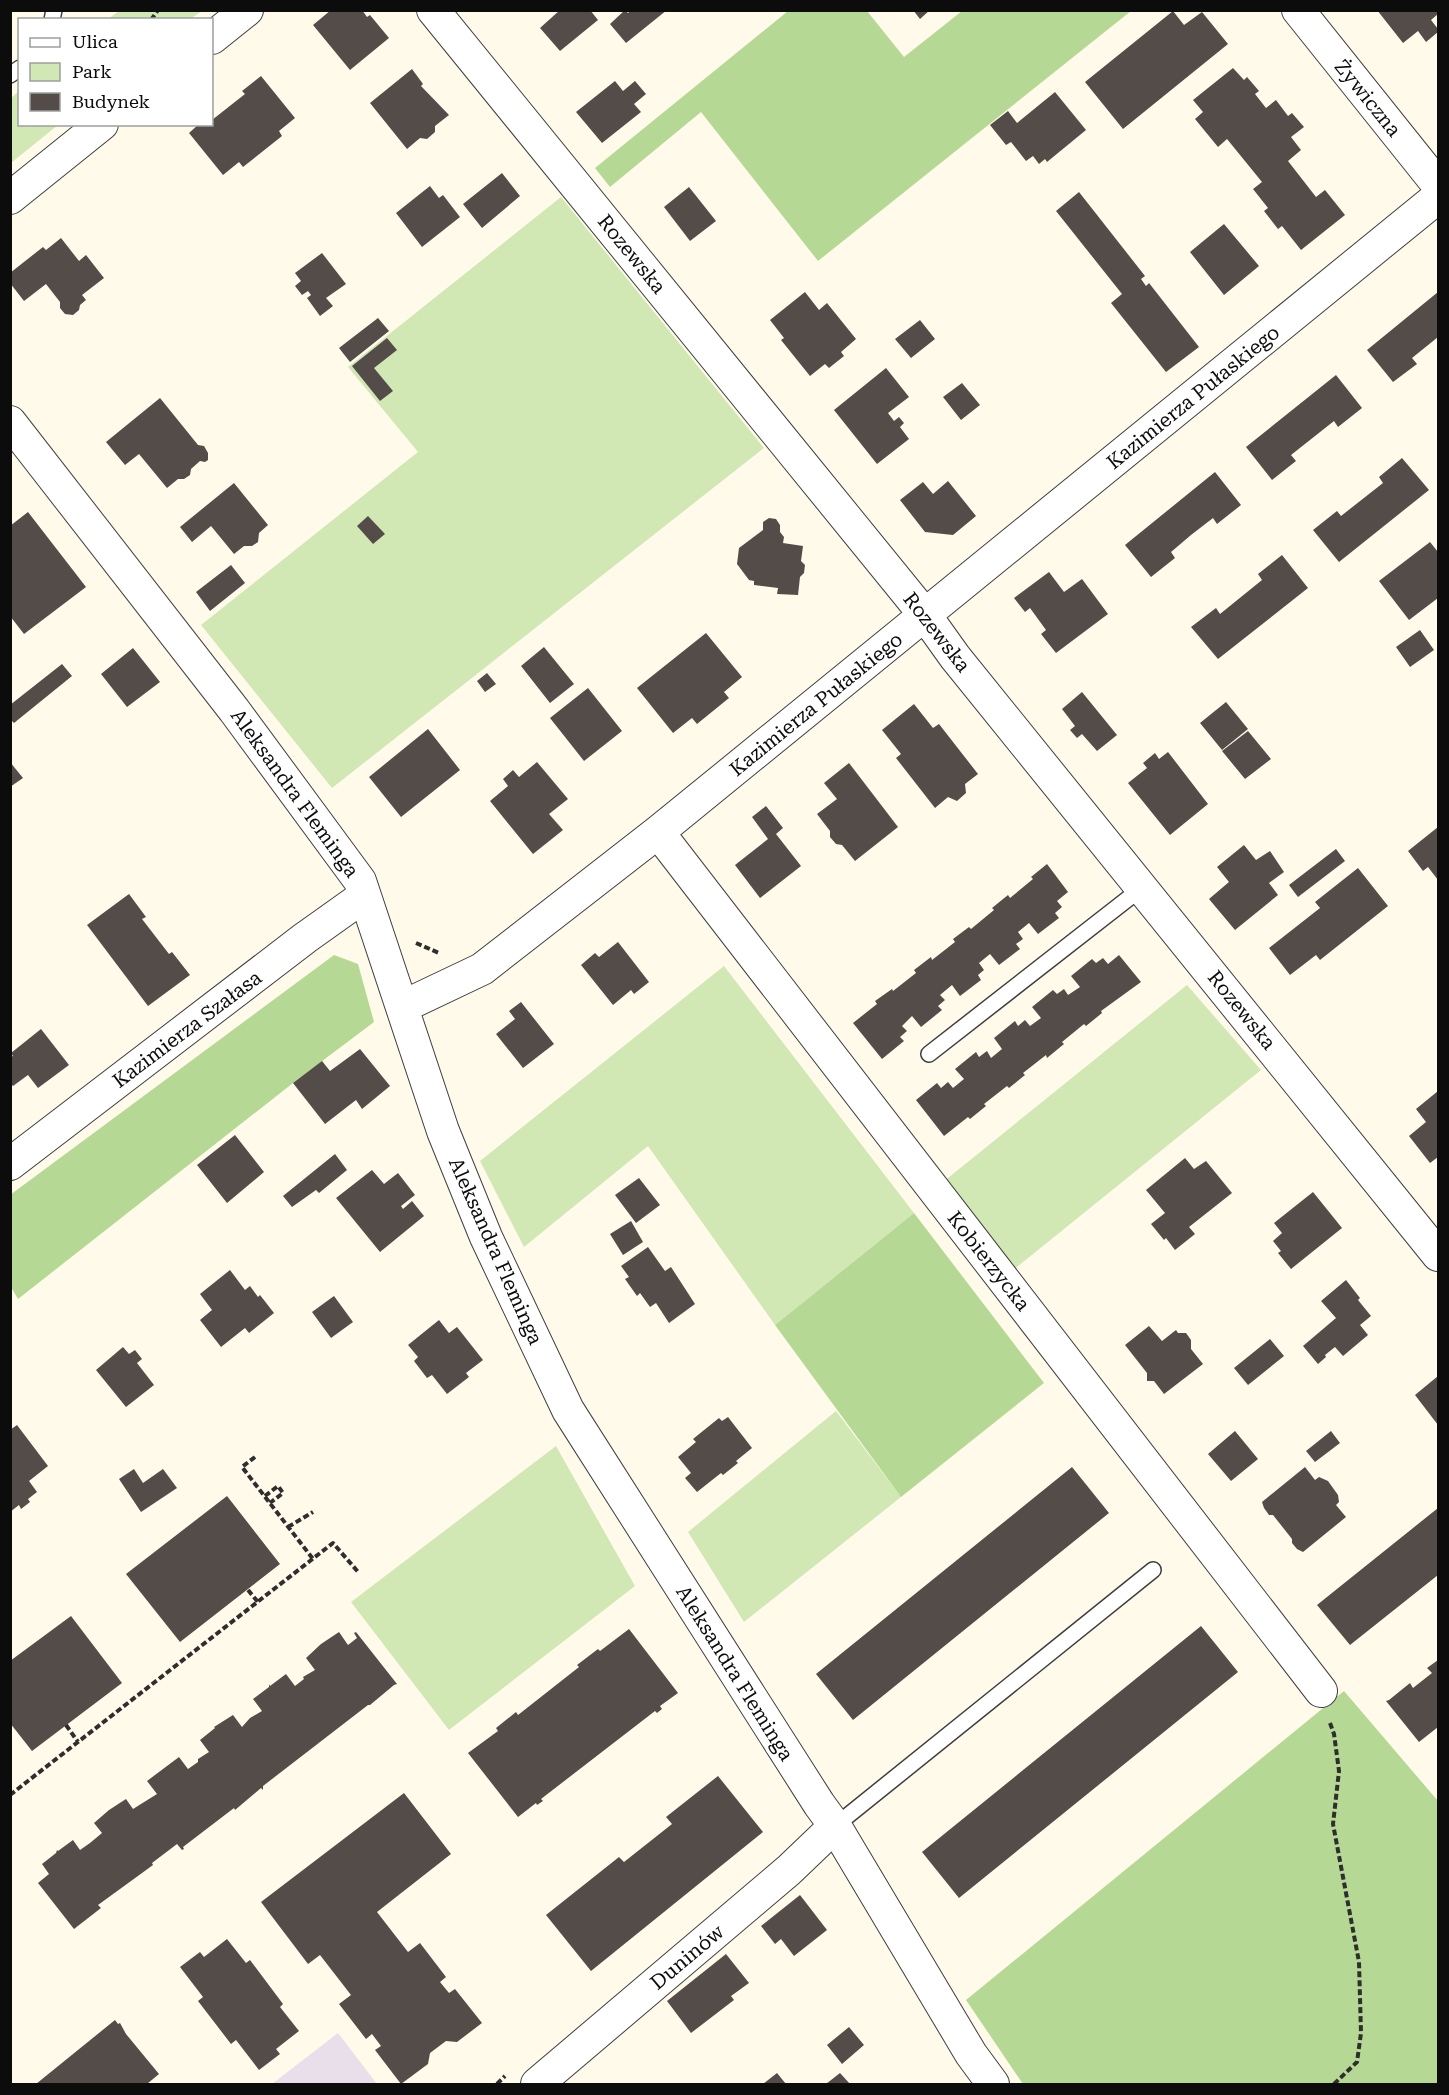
<svg xmlns="http://www.w3.org/2000/svg" width="1449" height="2095" font-family="'Roboto Serif',serif">
<rect width="100%" height="100%" fill="#fffaea"/>
<!-- industrial -->
<path fill="#e9dfeb" d="M338 2033 377 2084H272Z"/>
<!-- green -->
<path fill="#d1e8b5" d="M119 11V10L202 11 190 19H108Z
M19 91 20 124 58 125 11 163V98Z
M561 197 764 448 332 788 201 625 418 452 348 367Z
M724 966 914 1213 775 1325 648 1146 524 1247 480 1161Z
M1187 985 1261 1070 1012 1271 943 1182Z
M836 1411 901 1497 744 1622 688 1532Z
M556 1446 635 1586 449 1730 351 1602Z"/>
<!-- forest -->
<path fill="#b5d994" d="M788 11H867L904 57 962 11H1131L818 261 701 112 610 187 595 168Z
M334 955 358 964 374 1022 293 1083 18 1299 11 1287 10 1195Z
M914 1213 1044 1383 901 1497 775 1325Z
M1344 1691 1438 1801V2084H1023L966 2000Z"/>
<!-- building -->
<path fill="#544c48" d="M331 10H362L367 17 370 15 389 38 350 70 313 25Z
M560 10H590L598 20 560 51 540 28Z
M625 10 628 13 631 10H667L626 43 610 24Z
M913 10H930L920 19Z
M1377 10H1438V14L1431 20 1438 29V32L1426 42 1418 31 1403 43Z
M1173 11 1184 25 1202 12 1228 44 1123 129 1085 82Z
M1233 68 1244 80 1247 77 1259 91 1255 94 1266 108 1276 100 1288 116 1292 113 1304 127 1291 137 1301 150 1288 161 1316 197 1325 190 1345 215 1301 250 1282 226 1278 229 1264 211 1268 208 1253 189 1262 182 1227 139 1218 147 1195 119 1203 112 1193 100Z
M412 69 423 84 421 86 449 115 435 126V132L427 139 420 138 407 149 370 103Z
M261 76 295 118 279 131 282 136 243 167 239 162 223 175 189 133 199 124H212V120L245 94 242 91Z
M615 81 623 91 635 81 646 94 634 104 641 112 602 143 576 112Z
M1055 92 1086 130 1047 162 1045 159 1039 164 1033 156 1026 161 1011 142 1006 145 990 125 1008 111 1017 123Z
M502 173 520 196 482 228 463 204Z
M430 186 439 198 443 195 460 217 422 247 396 213Z
M689 187 716 221 690 241 664 207Z
M1079 192 1145 276 1141 279 1146 286 1149 283 1199 347 1166 372 1111 303 1122 294 1056 211Z
M1224 224 1259 266 1224 295 1190 252Z
M61 238 79 261 86 255 104 278 82 295 86 300 80 305 79 310 73 315 65 314 60 308V302L46 284 24 301 10 283V273L43 247 46 250Z
M322 253 346 284 326 298 333 306 320 316 307 298 311 295 308 291 302 295 295 286 301 281 295 273Z
M805 292 819 310 827 303 856 339 841 352 844 356 829 368 825 364 810 376 781 340 784 338 770 320Z
M1438 292V337L1412 358 1417 364 1393 382 1367 350Z
M378 318 389 331 350 362 339 348Z
M920 320 935 339 911 358 895 339Z
M387 338 397 350 374 368 393 391 380 401 352 366Z
M886 368 909 397 888 413 894 421 899 417 904 423 900 427 909 439 877 464 834 410Z
M1336 375 1362 408 1338 427 1334 421 1291 455 1296 461 1272 480 1246 447Z
M962 383 980 405 961 420 943 397Z
M160 398 198 445 204 446 208 453V460L205 462 200 461 191 469 190 475 184 479H178L167 488 139 454 125 465 106 442Z
M1402 458 1429 490 1339 562 1313 530 1337 511 1341 516 1383 483 1379 477Z
M1215 472 1241 505 1217 524 1213 518 1191 535 1171 552 1175 558 1151 577 1125 545Z
M948 481 976 516 953 535 925 532 900 500 923 482 933 494Z
M234 483 268 525 259 533 258 542 252 546H244L234 554 211 526 192 542 180 527Z
M28 512 86 587 24 634 10 616V526Z
M368 516 385 534 373 544 357 526Z
M769 518 776 519 780 525V532L784 537 783 543 803 546 801 561 805 565 804 573 800 577 798 595 777 594 778 588 754 585V581L749 580 737 564 739 548 763 530V522Z
M1430 542 1438 552V598L1409 620 1379 581Z
M1282 555 1308 588 1218 659 1191 627 1216 608 1220 614 1262 580 1258 574Z
M231 565 245 583 210 611 196 592Z
M1049 572 1064 592 1082 579 1108 614 1056 653 1041 634 1046 630 1030 608 1025 612 1014 598Z
M1420 630 1434 650 1410 667 1396 647Z
M706 633 742 677 724 692 729 698 697 724 692 718 673 733 637 688Z
M544 647 574 684 550 703 521 666Z
M133 648 160 682 127 707 101 674Z
M62 664 72 676 14 723 10 719V705Z
M487 673 496 684 485 692 477 681Z
M588 688 622 731 584 761 550 718Z
M1082 692 1117 735 1097 751 1082 734 1077 738 1070 730 1075 726 1062 709Z
M1226 702 1248 729 1222 750 1200 723Z
M914 704 933 728 939 724 978 774 965 784 966 793 957 801 948 797 935 808 896 758 901 754 882 730Z
M428 729 460 770 401 817 369 777Z
M1248 731 1271 759 1245 779 1222 751Z
M1168 752 1208 804 1170 835 1128 783 1147 768 1143 763 1155 753 1159 759Z
M10 762 23 778 10 787Z
M537 762 568 799 549 814 563 830 533 854 490 801 508 786 503 779 513 770 519 777Z
M849 763 898 827 855 861 842 845 836 844 830 837V831L817 814 837 799 824 783Z
M766 806 783 828 776 834 801 866 760 898 735 865 768 839 752 817Z
M1438 827V880L1428 867 1423 871 1408 851Z
M1244 845 1256 860 1270 851 1284 872 1269 883 1278 895 1235 930 1209 899 1229 882 1217 867Z
M1336 849 1345 861 1298 897 1289 885Z
M1047 864 1068 892 1057 901 1062 907 1055 913 1059 918 1038 934 1029 923 1018 932 1023 939 1016 944 1020 949 999 965 990 954 979 963 984 970 978 975 981 980 960 996 952 985 940 995 945 1000 938 1006 942 1010 921 1027 912 1016 902 1026 907 1031 900 1037 904 1041 882 1059 853 1023 877 1004 875 1001 892 989 893 991 916 973 914 970 931 957 932 960 955 942 953 939 969 927 971 929 994 910 992 908 1008 895 1010 898 1033 879 1031 877Z
M1358 868 1388 906 1320 960 1316 955 1290 975 1269 948 1320 908 1315 902Z
M129 894 146 917 142 919 169 954 172 952 190 975 148 1006 87 925Z
M618 942 649 982 634 994 631 990 613 1005 581 965 595 953 599 957Z
M1119 955 1141 982 1101 1011 1102 1013 1086 1026 1084 1024 1062 1042 1064 1044 1047 1058 1046 1055 1023 1073 1025 1075 1009 1088 1007 1086 984 1104 986 1106 970 1119 968 1117 944 1136 916 1100 937 1083 941 1088 948 1082 953 1088 964 1079 955 1069 976 1052 979 1057 987 1051 991 1058 1002 1049 994 1038 1015 1021 1018 1026 1025 1020 1030 1026 1041 1018 1032 1007 1053 990 1057 994 1064 989 1068 995 1080 987 1071 976 1092 959 1096 963 1103 958 1108 964Z
M521 1002 554 1044 523 1068 496 1034 515 1019 509 1011Z
M41 1029 69 1065 38 1088 28 1075 13 1086 10 1083V1057L13 1056 11 1053Z
M360 1049 390 1086 362 1109 356 1100 325 1124 293 1083 322 1061 330 1071Z
M1438 1091V1157L1430 1163 1409 1136 1426 1122 1416 1109Z
M235 1135 264 1172 227 1203 197 1165Z
M335 1154 347 1170 319 1193 316 1190 292 1207 283 1196Z
M1185 1158 1194 1169 1206 1161 1232 1193 1189 1227 1195 1234 1175 1250 1166 1238 1164 1240 1151 1224 1165 1213 1146 1190Z
M372 1170 384 1184 398 1173 415 1195 401 1206 403 1209 412 1201 424 1216 380 1252 336 1198Z
M639 1178 660 1205 636 1223 615 1195Z
M1313 1192 1342 1228 1291 1269 1278 1253 1281 1251 1273 1241 1282 1233 1274 1223Z
M631 1221 643 1242 623 1255 610 1234Z
M648 1247 665 1271 671 1267 695 1304 669 1323 656 1303 650 1307 640 1293 637 1296 625 1279 629 1277 621 1266Z
M230 1270 245 1290 250 1286 258 1297 260 1295 274 1313 249 1333 245 1328 221 1347 200 1320 212 1310 200 1294Z
M1346 1280 1360 1298 1358 1300 1371 1316 1360 1325 1368 1335 1343 1356 1335 1347 1325 1355 1326 1357 1318 1364 1303 1346 1336 1318 1321 1301Z
M334 1296 353 1322 331 1338 312 1312Z
M439 1320 449 1333 457 1327 483 1360 466 1373 469 1377 447 1394 432 1375 427 1378 414 1361 418 1357 408 1345Z
M1149 1326 1162 1341 1176 1330 1178 1333H1186L1191 1340V1349L1203 1364 1164 1394 1154 1381H1147V1373L1125 1345Z
M1270 1339 1284 1356 1248 1385 1234 1368Z
M123 1347 129 1354 135 1350 142 1359 137 1363 154 1385 126 1407 96 1370Z
M1438 1376V1425L1415 1395Z
M728 1417 752 1448 736 1461 738 1463 723 1475 721 1473 697 1492 685 1478 691 1473 678 1457 696 1442 693 1439 719 1418 722 1421Z
M17 1425 48 1466 29 1481 37 1492 28 1499 30 1502 21 1509 19 1505 10 1512V1430Z
M1235 1431 1258 1459 1231 1481 1208 1454Z
M1331 1431 1340 1443 1315 1462 1306 1451Z
M1072 1467 1109 1513 853 1720 816 1674Z
M1305 1467 1315 1480 1319 1477 1328 1481 1338 1495 1339 1502 1336 1505 1346 1517 1303 1552 1297 1549 1292 1543V1539L1273 1515H1269L1264 1508 1262 1502Z
M134 1469 143 1483 163 1469 177 1488 141 1512 119 1479Z
M227 1496 280 1564 180 1642 126 1574Z
M1438 1508V1575L1350 1645 1317 1605Z
M71 1616 122 1683 32 1751 10 1723V1661Z
M1201 1626 1238 1672 959 1898 922 1852Z
M629 1629 678 1693 660 1706 662 1709 657 1713 655 1711 541 1799 543 1801 537 1805 536 1803 518 1817 468 1753 498 1731 496 1728 516 1712 518 1715 579 1667 577 1665 598 1649 600 1651Z
M339 1632 348 1645 357 1638 354 1633 356 1632 397 1684 394 1685 370 1705H368L263 1786V1790L261 1788 235 1810 234 1808 183 1847 184 1849 182 1850 177 1844 152 1863 153 1865 98 1905 101 1908 74 1929 38 1883 49 1874 42 1864 56 1853 57 1850 58 1851 73 1840 80 1850 90 1843 102 1833 94 1823 109 1810 126 1799 133 1809 157 1794 147 1781 179 1757 188 1769 198 1762V1759L209 1752 200 1740 215 1728 214 1727 233 1715 242 1727 250 1718 262 1711 253 1699 269 1687V1684L270 1686 286 1674 295 1686 304 1679 303 1677 315 1670 306 1658 321 1644Z
M1438 1660V1727L1419 1742 1386 1701 1389 1700 1410 1683 1413 1688 1432 1673 1427 1668Z
M718 1776 763 1832 591 1971 546 1915 619 1857 624 1862 672 1824 666 1817Z
M404 1793 451 1854 377 1912 408 1952 420 1943 446 1977 440 1982 449 1993 455 1989 482 2023 457 2042 446 2041 430 2053 428 2064 401 2084 375 2050 381 2046 372 2034 366 2039 339 2004 351 1995 320 1955 308 1964 261 1902Z
M800 1895 827 1930 794 1956 781 1939 775 1944 761 1926Z
M227 1939 246 1963 250 1960 283 2004 280 2007 299 2031 276 2049 280 2054 259 2070 236 2040 231 2044 198 2001 203 1997 180 1967 200 1952 204 1957Z
M726 1954 749 1983 731 1996 734 2000 691 2033 667 2001Z
M115 2020 118 2024 120 2023 126 2034 159 2074 147 2084H36Z
M849 2027 864 2045 842 2064 827 2045Z
M777 2073 786 2084H763Z
M840 2073 850 2084H826Z"/>
<g fill="none" stroke-linecap="round" stroke-linejoin="round">
<!-- service casing -->
<g stroke="#3f3f3f" stroke-width="18">
<path id="service" d="M52 20 54 10
M10 75 20 68
M929 1054 1143 887
M835 1826 1153 1570"/>
</g>
<!-- minor casing -->
<g stroke="#3f3f3f" stroke-width="34">
<path id="minor" d="M433 10 925 615 955 657 1438 1255
M1298 10 1438 185
M212 38 247 10
M10 198 102 124
M10 422 234 710 360 881 443 1131 486 1237 568 1410 819 1804 835 1826 971 2054 993 2084
M658 832 1321 1691
M402 1007 482 969 658 832 1438 197
M10 1164 305 938 364 896
M537 2084 789 1870 835 1826"/>
</g>
<!-- path -->
<path stroke="#2e2e2e" stroke-width="4" stroke-dasharray="6 3" stroke-linecap="butt" d="M151 20 158 10
M416 943 439 953
M255 1457 242 1467 313 1559
M265 1496 278 1486 283 1493 270 1503
M288 1527 313 1512
M248 1590 258 1602
M1330 1723 1334 1734 1339 1771 1333 1824 1359 1962 1361 2033 1357 2062 1334 2084
M66 1725 78 1742
M10 1795 333 1543 359 1573
M497 2084 505 2076"/>
<!-- service -->
<use href="#service" stroke="#fff" stroke-width="15"/>
<!-- minor -->
<use href="#minor" stroke="#fff" stroke-width="32"/>
</g>
<g text-anchor="middle" dominant-baseline="central" stroke-width="6" stroke-linejoin="round" paint-order="stroke">
<!-- street labels -->
<g font-size="20" fill="#0c0c0c" stroke="#fff">
<text transform="translate(1368 98) rotate(51)">Żywiczna</text>
<text transform="translate(632 254) rotate(51)">Rozewska</text>
<text transform="translate(1193 397) rotate(-39)">Kazimierza Pułaskiego</text>
<text transform="translate(937 632) rotate(52)">Rozewska</text>
<text transform="translate(816 704) rotate(-39)">Kazimierza Pułaskiego</text>
<text transform="translate(295 793) rotate(54)">Aleksandra Fleminga</text>
<text transform="translate(1242 1010) rotate(51)">Rozewska</text>
<text transform="translate(187 1029) rotate(-37)">Kazimierza Szałasa</text>
<text transform="translate(496 1251) rotate(66)">Aleksandra Fleminga</text>
<text transform="translate(989 1261) rotate(52)">Kobierzycka</text>
<text transform="translate(735 1673) rotate(58)">Aleksandra Fleminga</text>
<text transform="translate(687 1957) rotate(-40)">Duninów</text>
</g>
</g>
<!-- border -->
<rect width="1449" height="2095" fill="none" stroke="#0c0c0c" stroke-width="24"/>
<!-- legend -->
<rect x="18" y="18" width="195" height="108" fill="#ffffff" stroke="#9e9e9e" stroke-width="1.5"/>
<rect x="30" y="38" width="30" height="9" fill="#ffffff" stroke="#9e9e9e" stroke-width="1.5"/>
<text x="72" y="48" font-size="18" fill="#0c0c0c">Ulica</text>
<rect x="30" y="63" width="30" height="18" fill="#d1e8b5" stroke="#9e9e9e" stroke-width="1.5"/>
<text x="72" y="78" font-size="18" fill="#0c0c0c">Park</text>
<rect x="30" y="93" width="30" height="18" fill="#544c48" stroke="#9e9e9e" stroke-width="1.5"/>
<text x="72" y="108" font-size="18" fill="#0c0c0c">Budynek</text>
</svg>
